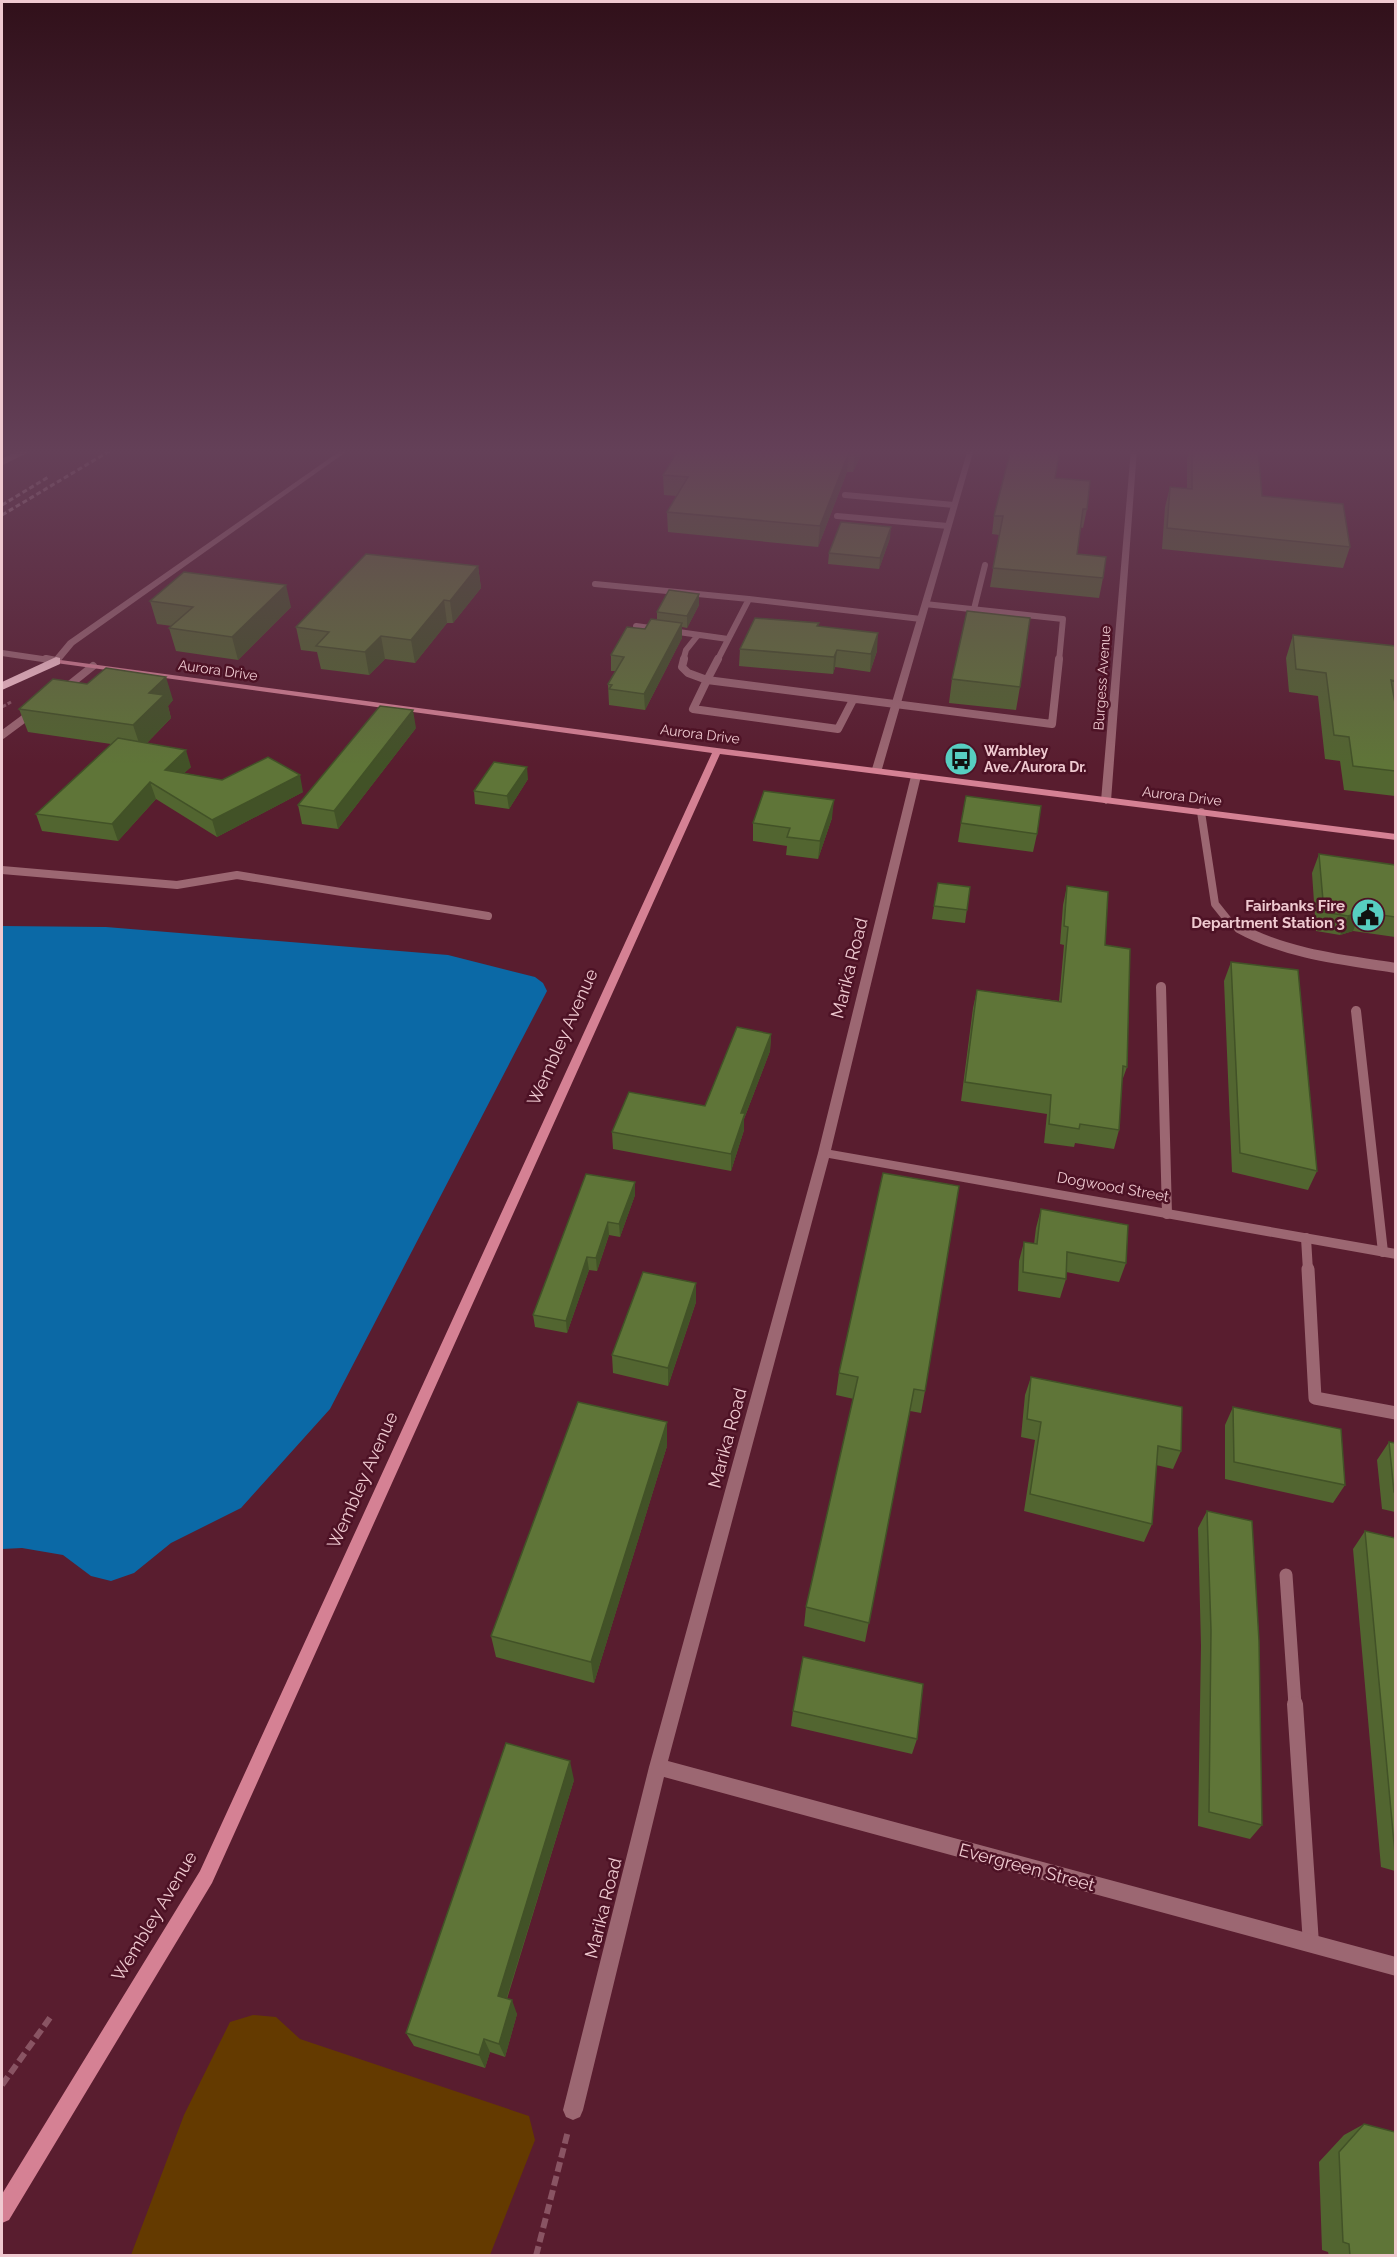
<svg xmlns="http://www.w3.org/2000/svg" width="1397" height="2257" font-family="Raleway,sans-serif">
<rect width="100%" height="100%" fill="#591d2f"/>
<!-- green -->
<path fill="#643a00" d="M253 2015 276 2017 300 2039 529 2116 535 2140 490 2255H131L184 2115 230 2022Z"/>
<!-- water -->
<path fill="#0b69a6" d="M2 926 106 927 448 955 535 977 543 983 547 991 330 1409 241 1508 171 1543 134 1573 111 1581 91 1576 63 1555 22 1548 2 1549Z"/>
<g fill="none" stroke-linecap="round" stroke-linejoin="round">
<!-- path-far1 -->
<path stroke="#895463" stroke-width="3" stroke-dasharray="4.5 2" stroke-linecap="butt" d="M2 707 11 702"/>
<!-- path -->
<path stroke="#895463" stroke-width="6" stroke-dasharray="10 4.5" stroke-linecap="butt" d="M2 2085 52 2015
M536 2256 568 2131"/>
<!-- lane-far4 -->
<path stroke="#9c6772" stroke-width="6" d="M2 462 28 449
M845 495 954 505
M837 516 948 526
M595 584 749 599 717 661
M749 599 921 619
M925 604 1063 619 1059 661
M974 609 985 565
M636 626 728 639
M2 653 56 661
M683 661 686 650 698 635"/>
<!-- lane-far3 -->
<path stroke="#9c6772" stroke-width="8" d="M46 659 56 661
M684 659 682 667 688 673 707 680 693 709 838 729 853 700
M718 659 707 680 1052 724 1059 659
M63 690 93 666
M2 735 33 712
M1201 812 1215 904 1231 924 1242 929
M2 870 177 885 237 875 488 916"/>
<!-- lane-far2 -->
<path stroke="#9c6772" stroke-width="10" d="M1239 928C1286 954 1344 960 1396 968
M1161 987 1167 1214
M1356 1011 1383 1252
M1306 1238 1308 1271"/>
<!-- lane-far1 -->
<path stroke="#9c6772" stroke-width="13" d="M1308 1269 1315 1398 1396 1413
M1286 1575 1295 1705"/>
<!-- lane -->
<path stroke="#9c6772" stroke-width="16" d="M1295 1704 1311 1944"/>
<!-- street -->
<path fill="#9c6772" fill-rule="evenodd" d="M343 449H350L74 645 59 663H53V659L68 641Z
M968 449H974L882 769 877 772 874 771 872 769Z
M1131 449H1137L1111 801 1106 804 1101 801Z
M916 773 921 776 831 1150 1396 1249V1259L829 1158 668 1761 1396 1957V1976L664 1777 583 2110 580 2117 573 2120 566 2117 563 2110 649 1767 818 1153 911 776Z"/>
<!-- secondary -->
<path fill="#d58194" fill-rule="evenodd" d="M53 659 717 748 1396 834V840L720 754 212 1883 9 2220 2 2223V2194L200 1871 712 753 56 663 52 661Z"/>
<!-- highway -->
<path fill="#f9c4ce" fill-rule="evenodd" d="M56 657 60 658V664L2 690V682Z"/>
<!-- rail -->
<path stroke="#bc8e99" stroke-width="3" stroke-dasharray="5 3" stroke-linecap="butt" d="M2 505 50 476
M2 515 113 449"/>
</g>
<!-- wall -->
<path fill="#526530" d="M864 449 853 472H847L818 547 668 532 667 512 677 496 664 495 663 475Z
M1190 449H1258L1262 496 1350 547 1343 568 1162 549 1165 507 1170 487 1187 489V459Z
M1055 478 1087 509 1083 528 1080 527 1077 554 1103 578 1099 598 990 587 999 535 992 534 994 516Z
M890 538 879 569 828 564 829 553Z
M478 566 481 588 453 623H447L415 663 385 659 369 675 321 669 317 652 301 650 296 627Z
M150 601 291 607 238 660 176 651 169 628 172 626 157 624Z
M699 605 687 628 682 627V638L645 710 609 705 608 684 616 671H611V655L657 619V612Z
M819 623 818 626 877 651 870 672 835 667 833 674 739 666 740 649Z
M1293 635 1395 646V796L1344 790 1340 761 1325 759 1318 696 1289 692 1286 658Z
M952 679 1020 687 1016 710 949 703Z
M173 700 168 706 171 718 147 743 191 767 184 773 222 780 303 792 217 837 156 799 118 841 42 831 36 814 111 744 28 732 19 709Z
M416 728 338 829 302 824 298 805Z
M528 779 509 809 475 804 474 791Z
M832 818 818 859 786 855 787 846 753 841V823Z
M961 823 1037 834 1033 852 958 842Z
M1319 854 1395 865V937L1353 931 1340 935 1316 931 1312 873Z
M938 883 970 887 965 923 932 919Z
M1067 886 1105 945 1127 1067 1122 1081 1119 1130 1114 1149 1075 1143 1074 1147 1044 1143 1047 1114 961 1101 973 1008 977 990 1059 1001 1064 945 1060 944 1063 905Z
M1231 962 1317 1171 1308 1190 1232 1172 1224 981Z
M771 1034 770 1051 744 1119V1130L731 1171 613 1149 612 1132 705 1106Z
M635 1182V1195L620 1237 609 1235 597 1271 589 1270 567 1333 535 1327 533 1315Z
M1041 1209 1126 1263 1119 1282 1066 1272V1279L1060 1298 1018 1291 1019 1261 1024 1242 1034 1244 1036 1228Z
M696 1283V1302L668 1386 613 1373 612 1355Z
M839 1373 925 1391 921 1413 910 1411 865 1642 804 1626 806 1607 854 1399 836 1395Z
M1031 1377 1181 1451 1173 1469 1156 1465 1152 1524 1144 1542 1024 1511 1035 1440 1021 1437 1025 1395Z
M1233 1407 1345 1485 1333 1503 1225 1479V1425Z
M1389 1442 1395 1443V1512L1382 1509 1377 1460Z
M667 1446 594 1683 496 1657 491 1636Z
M1207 1511 1262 1825 1250 1839 1198 1826 1201 1646 1198 1528Z
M1365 1531 1395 1538V1871L1381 1867 1353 1549Z
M793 1711 917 1739 912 1754 791 1726Z
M574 1780 507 1999 517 2014 505 2057 490 2052 485 2068 414 2046 406 2033Z
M1364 2124 1395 2256H1329L1328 2252 1322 2250 1319 2162 1344 2135Z"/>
<!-- shaded-wall -->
<path fill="#425227" d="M857 449H864L853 472 855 453Z
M849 452 847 472 818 547 820 526Z
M891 527 890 538 879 569 880 558Z
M478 566 481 588 453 623 450 601Z
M286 585 291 607 238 660 232 637Z
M699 594V605L687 628V616Z
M444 600 447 623 415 663 411 640Z
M682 623V638L645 710 644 694Z
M878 633 877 651 870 672 871 654Z
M381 636 385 659 369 675 365 652Z
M837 650 835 667 833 674 834 657Z
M166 677 173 700 168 706 171 718 141 749 133 725 149 693Z
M413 710 416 728 338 829 334 811Z
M186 750 191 767 170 786 165 770Z
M527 767 528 779 509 809 507 796Z
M300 775 303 792 217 837 212 820Z
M150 782 156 799 118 841 112 824Z
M834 800 832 818 818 859 820 841Z
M1361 912 1353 931 1340 935 1348 916Z
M771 1034 770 1051 744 1119V1130L731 1171V1154L741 1113Z
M635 1182V1195L620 1237 619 1224Z
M608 1222 609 1235 597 1271 596 1258Z
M587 1257 589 1270 567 1333 566 1321Z
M696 1283V1302L668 1386V1368Z
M667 1422V1446L594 1683 591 1662Z
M570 1761 574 1780 503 2010 498 1996Z
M512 2000 517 2014 505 2057 499 2044Z
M484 2039 490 2052 485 2068 479 2055Z"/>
<!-- building -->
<path fill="#5f7538" stroke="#425227" stroke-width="1.5" d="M679 449H857L855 453 849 452 820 526 667 512 688 477 663 475Z
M1011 449H1060L1055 478 1090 481 1087 509H1083L1077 554 1106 557 1103 578 993 568 1003 516H994Z
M1192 449H1258L1262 496 1343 504 1350 547 1167 528 1170 487 1192 489Z
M841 522 891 527 880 558 829 553Z
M366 554 478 566 450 601 444 600 411 640 381 636 365 652 316 646 329 632 296 627Z
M184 572 286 585 232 637 169 628 193 607 150 601Z
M669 590 699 594 687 616 657 612Z
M967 611 1030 618 1020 687 952 679Z
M755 618 819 623 817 626 878 633 871 654 837 650 834 657 740 649Z
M651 619 682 623 644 694 609 689 612 685 608 684 624 657 611 655 627 627 645 629Z
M1293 635 1395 646V681L1391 680 1395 703V771L1353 766 1349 737 1334 735 1326 673 1296 669Z
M106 668 166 677 149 693 164 695 133 725 19 709 53 679 87 684Z
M380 706 413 710 334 811 298 805Z
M118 738 186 750 165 770 222 780 268 757 300 775 212 820 150 782 112 824 36 814Z
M494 762 527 767 507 796 474 791Z
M764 791 834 800 820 841 787 837 790 828 753 823Z
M966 796 1041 806 1037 834 961 823Z
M1319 854 1395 865V917L1361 912 1348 916 1324 912Z
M938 883 970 887 967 910 934 906Z
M1067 886 1108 892 1105 945 1130 949 1127 1067 1123 1066 1119 1130 1080 1124 1079 1129 1049 1124 1051 1095 965 1082 977 990 1061 1002 1068 927 1064 926Z
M1231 962 1298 970 1317 1171 1240 1153Z
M737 1027 771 1034 741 1113H745L731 1154 612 1132 629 1092 705 1106Z
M883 1173 959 1186 925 1391 914 1389 869 1623 806 1607 858 1377 839 1373Z
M586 1174 635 1182 619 1224 608 1222 596 1258 587 1257 566 1321 533 1315Z
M1041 1209 1128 1225 1126 1263 1067 1252 1066 1279 1023 1272 1024 1242 1037 1244Z
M643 1272 696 1283 668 1368 612 1355Z
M1031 1377 1182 1407 1181 1451 1158 1446 1152 1524 1030 1494 1041 1422 1027 1419Z
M578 1402 667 1422 591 1662 491 1636Z
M1233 1407 1341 1429 1345 1485 1234 1462Z
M1389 1442 1395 1443V1492H1394Z
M1207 1511 1252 1521 1259 1641 1262 1825 1209 1812 1211 1630Z
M1365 1531 1395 1538V1854Z
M803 1657 923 1684 917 1739 793 1711Z
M506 1743 570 1761 498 1996 512 2000 499 2044 484 2039 479 2055 406 2033Z
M1364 2124 1395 2132V2256H1350L1349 2244 1343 2242 1339 2152Z"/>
<!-- sky -->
<linearGradient id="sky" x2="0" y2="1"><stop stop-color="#31101a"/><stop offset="0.59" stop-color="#644058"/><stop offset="1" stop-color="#644058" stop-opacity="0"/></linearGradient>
<rect width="1397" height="765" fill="url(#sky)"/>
<!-- icons -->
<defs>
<g id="bus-disc" transform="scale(1.725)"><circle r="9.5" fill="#57cec1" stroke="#4d1225"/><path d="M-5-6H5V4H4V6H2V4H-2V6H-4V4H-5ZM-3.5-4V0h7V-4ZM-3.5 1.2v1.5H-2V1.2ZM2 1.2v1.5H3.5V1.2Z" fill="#111"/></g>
<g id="civic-disc" transform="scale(1.725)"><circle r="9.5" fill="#57cec1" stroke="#4d1225"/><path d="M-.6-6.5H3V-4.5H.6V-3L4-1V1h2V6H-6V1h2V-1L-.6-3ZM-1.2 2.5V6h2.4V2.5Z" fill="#111"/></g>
</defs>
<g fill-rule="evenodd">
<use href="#bus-disc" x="961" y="759"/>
<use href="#civic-disc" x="1368" y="915"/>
</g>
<g text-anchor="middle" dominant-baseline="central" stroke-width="5" stroke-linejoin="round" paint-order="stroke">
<!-- far-street labels -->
<g font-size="14" fill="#efc9d0" stroke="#4d1225">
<text transform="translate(218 670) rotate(8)">Aurora Drive</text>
<text transform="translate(1102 678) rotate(-86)">Burgess Avenue</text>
<text transform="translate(700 734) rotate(7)">Aurora Drive</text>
<text transform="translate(1182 796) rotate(7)">Aurora Drive</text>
</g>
<!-- far-poi labels -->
<g font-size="14" font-weight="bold" fill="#efc9d0" stroke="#4d1225" text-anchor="start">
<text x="984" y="751">Wambley<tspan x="984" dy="16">Ave./Aurora Dr.</tspan></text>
</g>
<!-- poi labels -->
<g font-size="15" font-weight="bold" fill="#efc9d0" stroke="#4d1225" text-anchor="end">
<text x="1345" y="906">Fairbanks Fire<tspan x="1345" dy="17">Department Station 3</tspan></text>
</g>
<!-- street labels -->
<g font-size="15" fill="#efc9d0" stroke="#4d1225">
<text transform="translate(1113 1187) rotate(10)">Dogwood Street</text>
</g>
<!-- near-street labels -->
<g font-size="18" fill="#efc9d0" stroke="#4d1225">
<text transform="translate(849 968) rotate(-76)">Marika Road</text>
<text transform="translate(562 1037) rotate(-66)">Wembley Avenue</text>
<text transform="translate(727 1438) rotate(-75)">Marika Road</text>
<text transform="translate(362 1480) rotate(-66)">Wembley Avenue</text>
<text transform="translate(1027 1867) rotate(15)">Evergreen Street</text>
<text transform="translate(603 1908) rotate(-76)">Marika Road</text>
<text transform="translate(154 1916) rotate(-59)">Wembley Avenue</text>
</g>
</g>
<!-- border -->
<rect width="1397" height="2257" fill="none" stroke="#efc9d0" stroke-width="6"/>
</svg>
